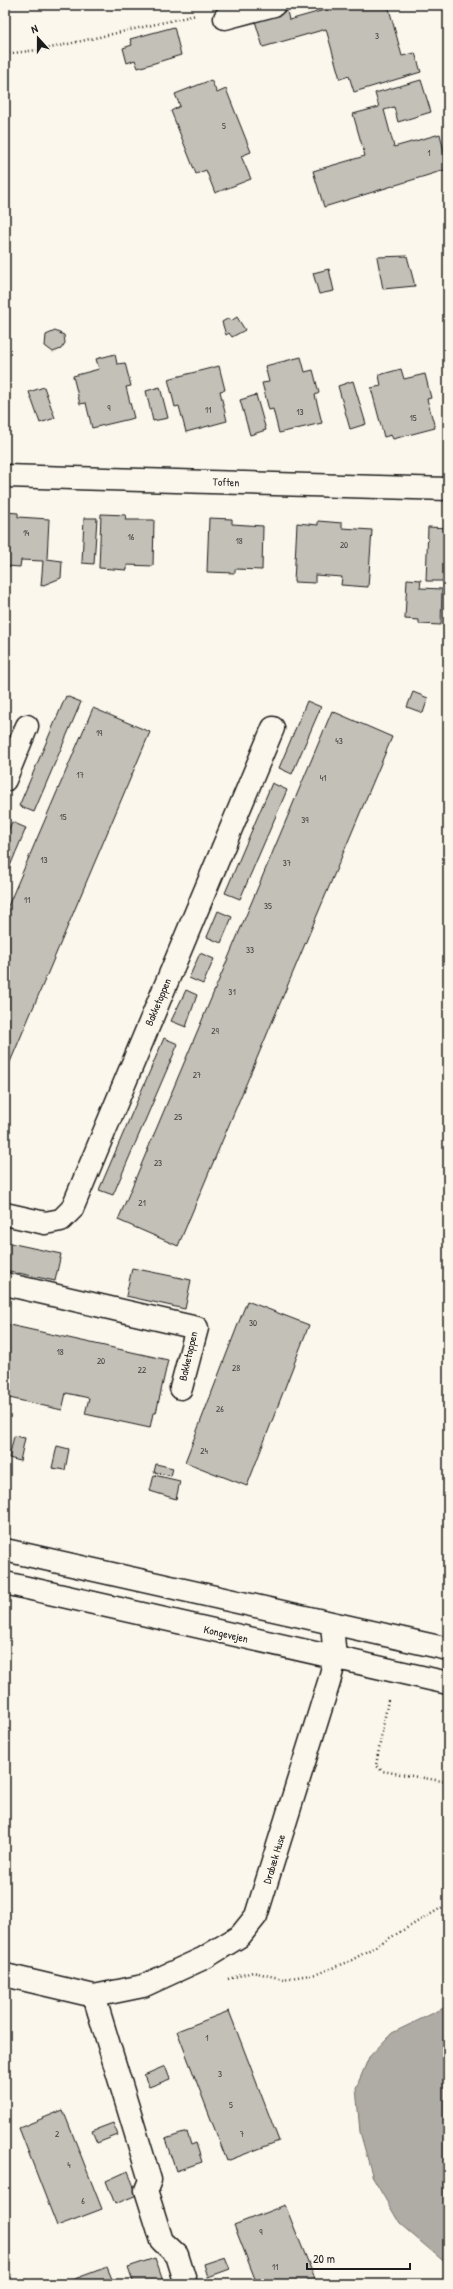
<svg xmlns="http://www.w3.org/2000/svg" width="453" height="2289" font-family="'Patrick Hand',sans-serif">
<rect width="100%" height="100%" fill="#fbf7ec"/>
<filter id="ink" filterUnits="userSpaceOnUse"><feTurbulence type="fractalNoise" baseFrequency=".025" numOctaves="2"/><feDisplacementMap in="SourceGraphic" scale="8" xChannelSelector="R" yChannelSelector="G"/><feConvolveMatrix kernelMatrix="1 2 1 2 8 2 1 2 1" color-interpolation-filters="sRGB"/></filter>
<g filter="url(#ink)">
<!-- water -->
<path fill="#afaca5" stroke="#74726e" d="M448 2006V2265L400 2224 373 2178 360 2132 356 2088 369 2057 392 2033Z"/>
<!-- building -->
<path fill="#c3c0b8" stroke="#1c1c1c" d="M342 5H388L402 56 415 53 421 72 354 92 349 76 340 79 326 29 263 47 255 21 287 11 289 20Z
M174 27 181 55 138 68 135 60 127 63 123 48 132 45 130 39Z
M211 80 217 93 226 89 251 152 241 156 251 179 215 193 206 170 196 174 171 111 180 106 175 94Z
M421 80 431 112 398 122 394 107 384 110 394 147 440 134 448 169 324 207 313 171 365 156 353 114 379 107 375 93Z
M407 256 415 286 383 289 377 257Z
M329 269 334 291 319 294 313 273Z
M237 317 245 330 232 337 229 333 226 335 222 322 229 318 231 321Z
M55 331 64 335 65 343 61 349 53 352 45 346 46 335Z
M115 354 117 364 125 363 131 386 126 387 134 418 92 428 86 403 80 404 73 376 99 369 96 359Z
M301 357 305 372 313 370 319 393 315 395 322 423 279 433 273 409 269 410 262 383 269 382 265 366Z
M219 366 225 390 220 391 227 421 186 432 179 406 175 407 168 379Z
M401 369 404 379 425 374 431 398 427 399 435 428 393 439 391 435 384 437 371 388 381 386 379 375Z
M353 381 366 424 350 429 338 386Z
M44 387 55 418 40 423 29 392Z
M160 387 168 418 153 421 146 391Z
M256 395 266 430 250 435 240 400Z
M5 512 18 513V517L49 519 47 559 62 561 61 578 41 586 43 561 21 560 20 567 5 566Z
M101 514 126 515 125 520H154L153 566 127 565V570L99 568Z
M84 518H97L94 564 82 563Z
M209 518 232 519V524L263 526 262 570 235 569V573L207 572Z
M318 521 342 523V528L372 530 368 587 341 585 342 577 315 575V583L294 582 297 523 318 525Z
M428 527 448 528V581H426Z
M407 579 421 580 420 588 442 589 441 625 419 624V620L405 619Z
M413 692 428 698 423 713 407 707Z
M66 696 81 702 34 812 19 806Z
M307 701 321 707 292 774 279 768Z
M93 708 150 732 5 1074V913Z
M332 711 392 737 178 1246 118 1220Z
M272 783 287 790 240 899 225 893Z
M12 822 26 828 5 878V837Z
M218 911 232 917 221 943 207 937Z
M200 953 214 959 203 984 189 978Z
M186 990 197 995 186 1027 171 1021Z
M164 1038 178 1044 113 1195 99 1190Z
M5 1242 61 1254 55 1281 5 1270Z
M132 1268 191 1280 185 1309 126 1296Z
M247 1301 309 1325 247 1486 185 1462Z
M5 1324 168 1360 156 1413H153L150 1428 85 1414 89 1398 66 1393 62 1410 5 1397Z
M14 1436 25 1438 20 1461 9 1458Z
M57 1446 69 1449 65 1470 52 1468Z
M156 1464 173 1468 171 1476 154 1472Z
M154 1475 180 1481 176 1499 150 1491Z
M229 2011 279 2141 227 2161 177 2031Z
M165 2066 170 2079 149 2087 144 2075Z
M63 2110 102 2209 57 2226 19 2128Z
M113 2123 118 2135 97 2143 92 2131Z
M187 2132 191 2145 196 2143 202 2162 176 2171 165 2139Z
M128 2171 137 2195 115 2204 106 2181Z
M285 2205 317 2284H257L234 2225Z
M225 2257 230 2269 208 2277 204 2264Z
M155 2258 164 2284H134L128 2267Z
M107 2267 114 2284H61Z"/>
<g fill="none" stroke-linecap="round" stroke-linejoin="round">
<!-- street casing -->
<g stroke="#1c1c1c" stroke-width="25">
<path id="street" d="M225 18 274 5
M5 476 448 489
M5 780 27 726
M5 1214 45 1223 61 1220 72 1209 273 728
M5 1284 197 1328 181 1388
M5 1975 94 1996 143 1986 204 1958 240 1936 256 1916 329 1682 335 1659 332 1624
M94 1996 150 2180 146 2190 162 2241 177 2255 186 2284"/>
</g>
<!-- secondary casing -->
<g stroke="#1c1c1c" stroke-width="25">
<path id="secondary" d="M5 1550 448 1649
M5 1583 448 1683"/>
</g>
<!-- path -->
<path stroke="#1c1c1c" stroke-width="2.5" stroke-dasharray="1 3" stroke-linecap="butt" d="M5 54 46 49 196 15
M388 1700 376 1765 382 1771 448 1782
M228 1979 253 1972 283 1979 317 1974 352 1960 448 1904"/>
<!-- street -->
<use href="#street" stroke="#fbf7ec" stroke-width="22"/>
<!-- secondary -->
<use href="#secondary" stroke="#fbf7ec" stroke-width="22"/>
</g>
</g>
<g text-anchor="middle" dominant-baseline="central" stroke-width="3.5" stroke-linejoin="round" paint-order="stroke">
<!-- number labels -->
<g font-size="9" fill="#464543">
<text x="377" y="36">3</text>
<text x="224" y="126">5</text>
<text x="429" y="153">1</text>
<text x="109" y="408">9</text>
<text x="208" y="410">11</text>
<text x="300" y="412">13</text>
<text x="413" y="418">15</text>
<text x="26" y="533">14</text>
<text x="131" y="537">16</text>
<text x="239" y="541">18</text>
<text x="344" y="545">20</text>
<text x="99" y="733">19</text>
<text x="339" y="741">43</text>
<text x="80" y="775">17</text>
<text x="323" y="778">41</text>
<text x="63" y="817">15</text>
<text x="305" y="820">39</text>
<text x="44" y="860">13</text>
<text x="287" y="863">37</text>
<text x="27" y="900">11</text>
<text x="268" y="906">35</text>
<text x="250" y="950">33</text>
<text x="232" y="992">31</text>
<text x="215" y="1031">29</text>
<text x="197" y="1075">27</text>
<text x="178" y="1117">25</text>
<text x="158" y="1163">23</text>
<text x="142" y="1203">21</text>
<text x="253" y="1323">30</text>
<text x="60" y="1352">18</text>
<text x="101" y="1361">20</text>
<text x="236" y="1368">28</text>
<text x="142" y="1370">22</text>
<text x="220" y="1409">26</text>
<text x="204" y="1451">24</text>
<text x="207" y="2038">1</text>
<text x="220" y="2074">3</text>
<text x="231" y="2105">5</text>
<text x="57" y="2134">2</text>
<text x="242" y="2134">7</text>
<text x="69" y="2165">4</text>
<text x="83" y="2201">6</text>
<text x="261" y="2232">9</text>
<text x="275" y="2267">11</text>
</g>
<!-- street labels -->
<g font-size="11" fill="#1c1c1c" stroke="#fbf7ec">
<text transform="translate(226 482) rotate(2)">Toften</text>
<text transform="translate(158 1002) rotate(-67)">Bakketoppen</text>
<text transform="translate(188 1356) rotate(-77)">Bakketoppen</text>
<text transform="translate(226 1634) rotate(13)">Kongevejen</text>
<text transform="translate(274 1859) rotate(-73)">Drabæk Huse</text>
</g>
</g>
<!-- margin -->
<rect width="453" height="2289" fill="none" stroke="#fbf7ec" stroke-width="20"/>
<rect x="10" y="10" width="433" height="2269" fill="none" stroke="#1c1c1c" stroke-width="1.5" filter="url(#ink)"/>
<!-- north arrow -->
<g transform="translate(38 38) rotate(339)" stroke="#fbf7ec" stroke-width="3" paint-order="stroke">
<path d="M0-3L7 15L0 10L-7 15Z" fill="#1c1c1c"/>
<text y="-6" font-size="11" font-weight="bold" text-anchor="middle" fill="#1c1c1c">N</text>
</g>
<!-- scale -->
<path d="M307 2263v6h103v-6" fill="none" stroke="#1c1c1c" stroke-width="2"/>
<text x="313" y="2263" font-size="12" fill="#1c1c1c" stroke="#fbf7ec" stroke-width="3" paint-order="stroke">20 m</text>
</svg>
